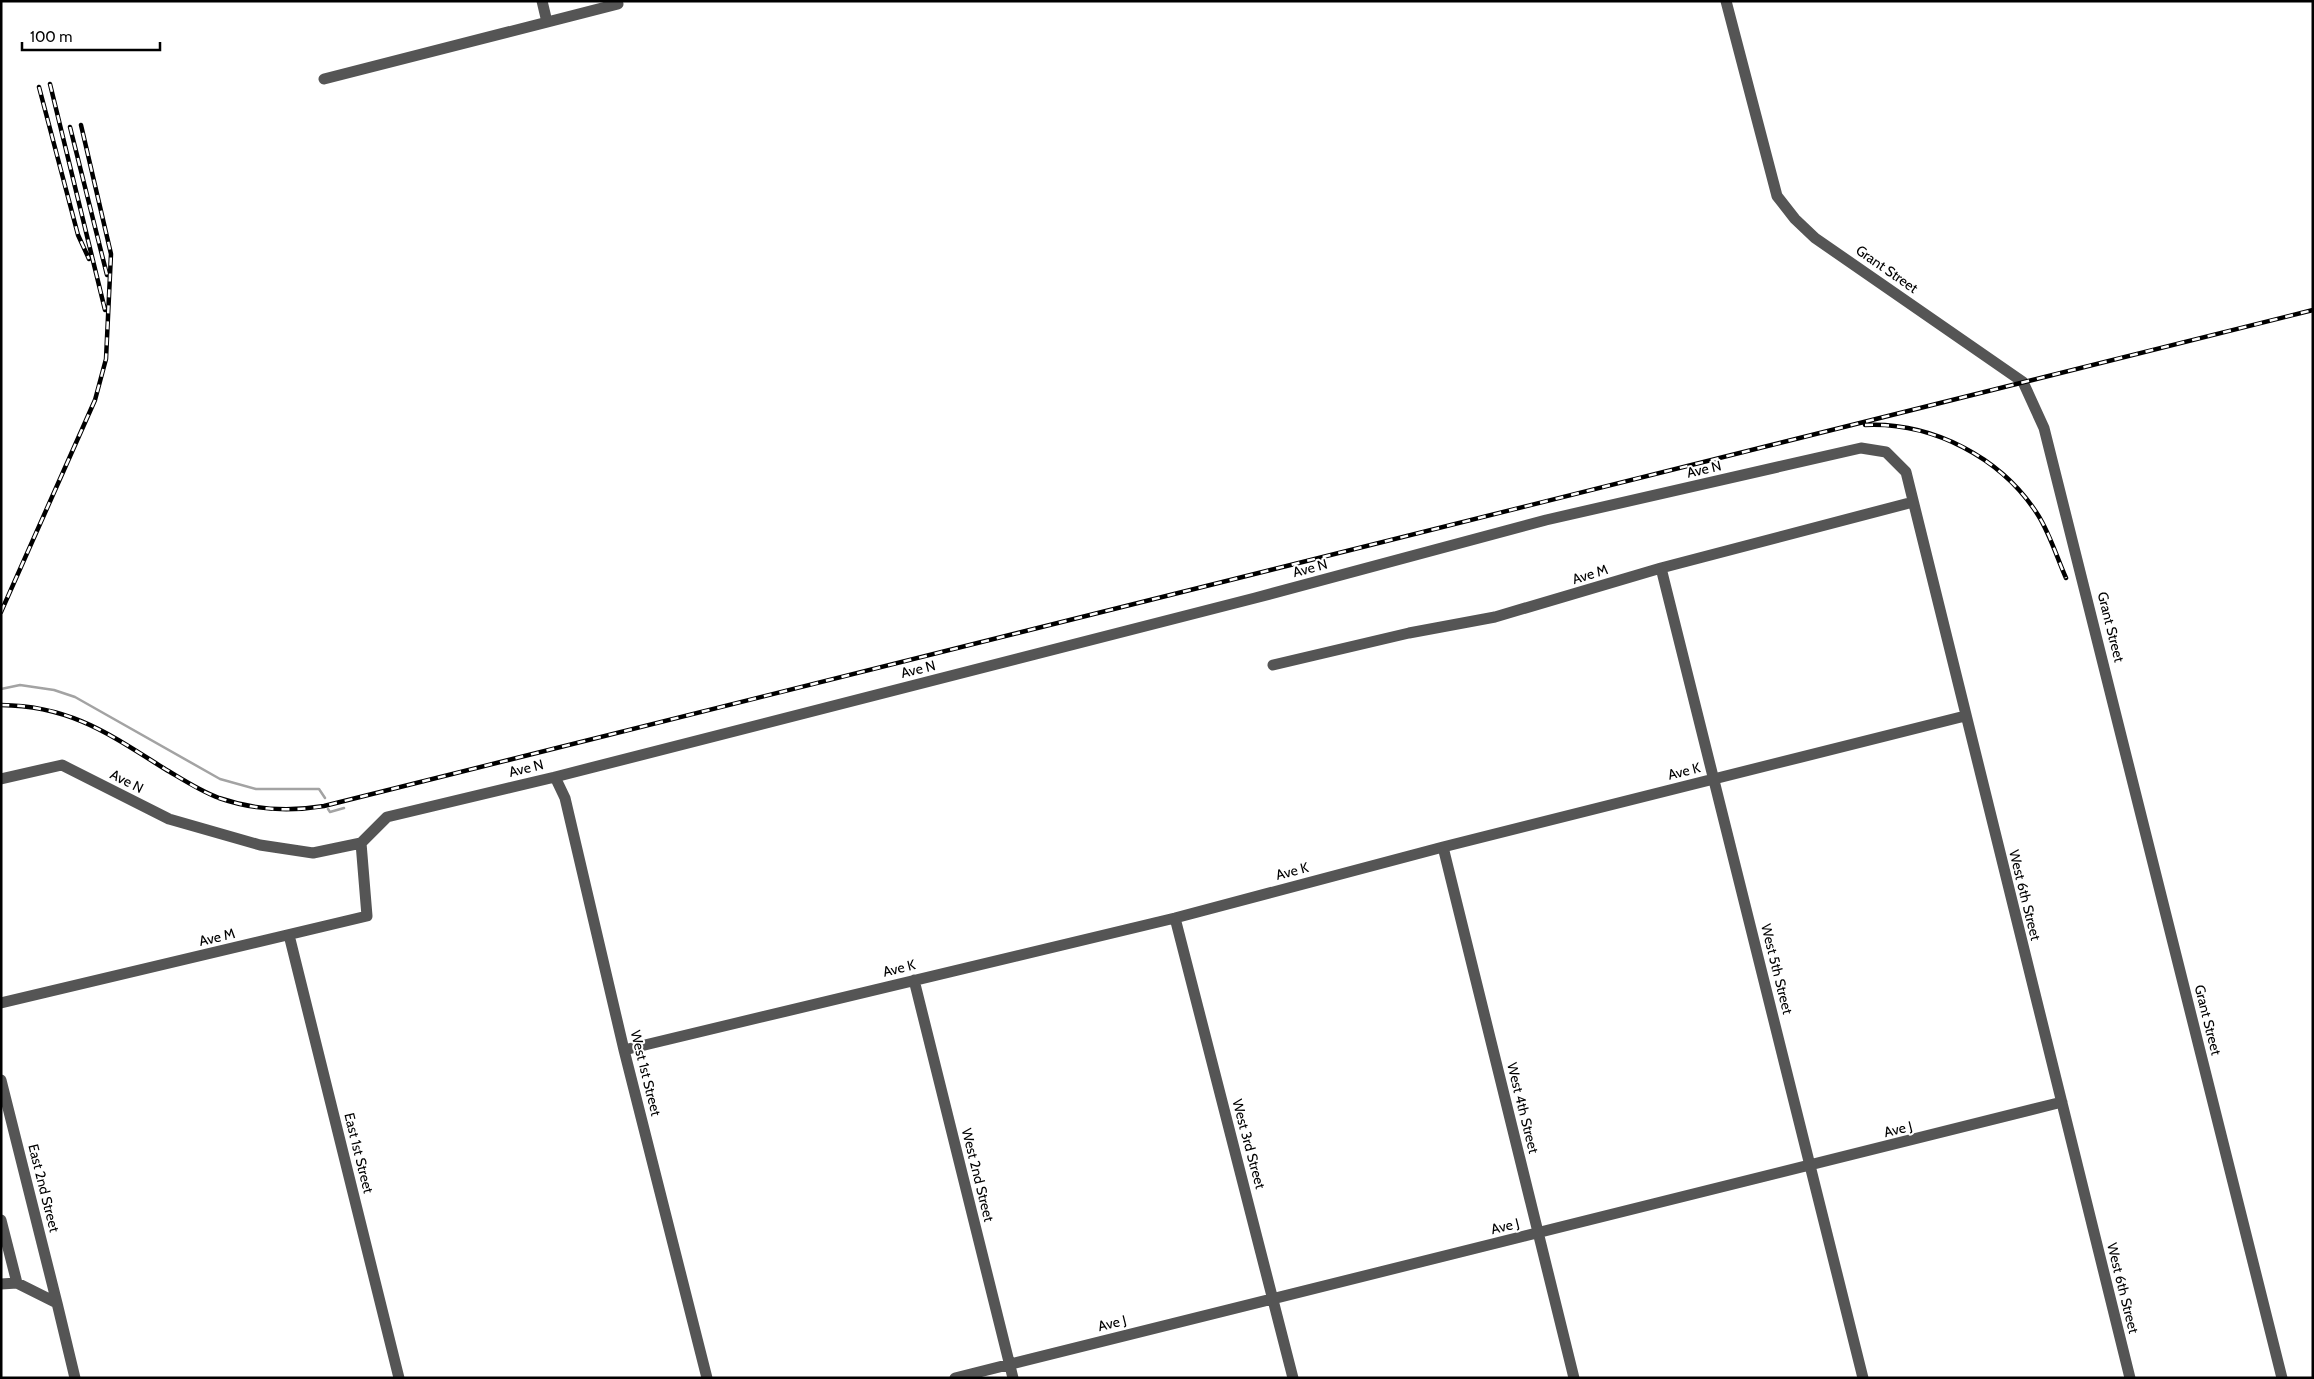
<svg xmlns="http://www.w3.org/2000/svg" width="2314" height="1379" font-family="Cabin,sans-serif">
<rect width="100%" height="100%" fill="#fff"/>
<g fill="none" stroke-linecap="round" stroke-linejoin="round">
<!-- stream -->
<path stroke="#a3a3a3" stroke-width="2.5" d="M1 689 20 685 54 690 75 697 220 779 256 789H319L325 798
M328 809 330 812 344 808"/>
<!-- minor -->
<path stroke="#555" stroke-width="11" d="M542 1 547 22
M1726 1 1777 196 1795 219 1815 238 2023 382 2044 428 2282 1378
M324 79 618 4
M1661 568 1863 1378
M1273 665 1409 633 1495 617 1661 568 1913 502
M555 777 565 798 624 1050 707 1378
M1 779 62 765 169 819 260 845 313 853 361 843 387 817 555 777 1255 598 1546 520 1861 448 1886 452 1906 472 2130 1378
M1443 847 1574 1378
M1175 918 1293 1378
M289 935 399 1378
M914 980 1013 1378
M1 1003 367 916 361 843
M624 1050 1175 918 1443 847 1965 716
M1 1080 57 1303
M1 1220 17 1283 57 1303 75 1378
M1 1284 17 1283
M955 1378 2062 1102"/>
<!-- rail casing -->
<g stroke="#000" stroke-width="4.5">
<path id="rail" d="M50 84 105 310
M39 87 78 235 89 259
M70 127 107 275
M1865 425C1933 422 2002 458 2038 515 2050 534 2057 558 2066 578
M1 612 95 400 106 359 111 254 81 125
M1 705C71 706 109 734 165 769 182 779 200 791 219 798 254 810 288 812 324 806L2313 310"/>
</g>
<!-- rail -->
<use href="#rail" stroke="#fff" stroke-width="2.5" stroke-dasharray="8" stroke-linecap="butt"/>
</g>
<g text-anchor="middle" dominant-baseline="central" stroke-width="4" stroke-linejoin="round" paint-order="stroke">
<!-- street labels -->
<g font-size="14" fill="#000" stroke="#fff">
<text transform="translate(1887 269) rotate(35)">Grant Street</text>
<text transform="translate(1704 469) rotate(-13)">Ave N</text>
<text transform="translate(1310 568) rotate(-15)">Ave N</text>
<text transform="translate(1590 574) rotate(-17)">Ave M</text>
<text transform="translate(2111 627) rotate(76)">Grant Street</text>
<text transform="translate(918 669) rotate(-14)">Ave N</text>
<text transform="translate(526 768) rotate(-14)">Ave N</text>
<text transform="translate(1684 771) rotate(-14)">Ave K</text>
<text transform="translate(127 781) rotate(27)">Ave N</text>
<text transform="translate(1292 871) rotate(-15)">Ave K</text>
<text transform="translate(2025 895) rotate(76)">West 6th Street</text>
<text transform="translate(217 937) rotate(-13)">Ave M</text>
<text transform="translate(899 968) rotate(-14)">Ave K</text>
<text transform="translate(1777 969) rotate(76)">West 5th Street</text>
<text transform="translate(2208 1020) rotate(76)">Grant Street</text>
<text transform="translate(646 1073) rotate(76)">West 1st Street</text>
<text transform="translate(1523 1108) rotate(76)">West 4th Street</text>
<text transform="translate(1898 1129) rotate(-14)">Ave J</text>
<text transform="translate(1249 1144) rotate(75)">West 3rd Street</text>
<text transform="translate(359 1153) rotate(76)">East 1st Street</text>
<text transform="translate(978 1175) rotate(76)">West 2nd Street</text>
<text transform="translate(44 1188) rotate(76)">East 2nd Street</text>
<text transform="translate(1505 1226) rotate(-14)">Ave J</text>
<text transform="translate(2123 1288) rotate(76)">West 6th Street</text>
<text transform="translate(1112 1323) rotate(-14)">Ave J</text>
</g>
</g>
<!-- border -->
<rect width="2314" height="1379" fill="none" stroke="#000000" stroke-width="5"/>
<!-- scale -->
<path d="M22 42v8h138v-8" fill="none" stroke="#000000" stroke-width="2.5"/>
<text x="30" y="42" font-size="15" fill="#000000" stroke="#ffffff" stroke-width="4" paint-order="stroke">100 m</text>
</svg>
